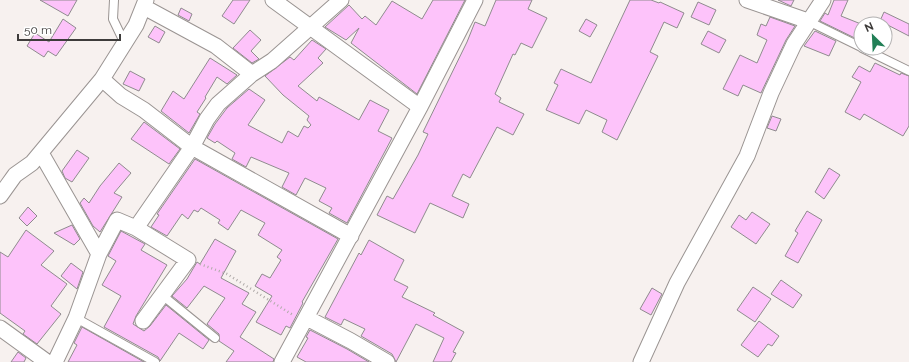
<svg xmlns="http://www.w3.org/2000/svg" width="909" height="362" font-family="Raleway,sans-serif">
<rect width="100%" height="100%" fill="#f7f1ef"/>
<!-- building -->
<path fill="#fdc3fa" stroke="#8f8b8e" d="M40 0H77L68 16Z
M233 0H250L234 24 222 16Z
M433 0H465L417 94 351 43 359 28 346 40 325 27 349 5 362 19 365 16 376 25 392 1 422 19Z
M496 0H532L528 9 547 18 532 48 521 43 515 55 513 54 495 94 501 98 499 102 524 114 513 135 497 127 470 178 463 174 452 196 469 204 463 218 430 203 415 233 377 215 387 196 393 199 418 155 428 134 423 132 467 42 475 22 485 26Z
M630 0H651L659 3 660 2 684 13 677 28 664 22 650 52 658 56 617 140 602 132 607 120 586 110 579 124 546 110 558 85 554 83 561 69 591 83Z
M778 0H794L791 6Z
M834 0H848L841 16 861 24V41L820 21 825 13 828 15Z
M698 2 716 10 709 25 691 17Z
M181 8 192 14 189 21 178 15Z
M884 12 909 24V36L880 21Z
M770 17 795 26 786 40 761 93 743 85 738 96 723 89 740 55 757 63 767 40 757 35 761 24 766 26Z
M63 19 76 28 56 56 48 51 44 57 27 46 35 33 49 42Z
M586 19 597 25 590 37 579 31Z
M155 26 165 32 159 43 148 37Z
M250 30 261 40 251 51 259 59 252 63 233 48Z
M708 31 726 40 719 53 701 44Z
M815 31 836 41 829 56 804 46Z
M312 40 326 49 318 58 323 63 298 86 317 101 319 97 359 120 370 100 389 110 378 131 392 138 347 223 329 213 332 208 319 201 326 188 305 178 296 195 282 187 289 173 251 157 246 167 232 159 235 153 217 141 215 143 207 138 215 124 227 108 249 89 265 100 248 125 282 143 288 131 298 137 304 126 308 128 311 125 307 120 309 116 283 95 265 76 290 57 294 60Z
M210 58 237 75 227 84 217 77 205 97 206 98 197 112 200 114 189 133 161 111 173 91 184 99Z
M875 63 900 75 901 73 909 76V126L903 136 864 114 860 120 845 112 861 82 852 77 859 66 870 72Z
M130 71 145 79 139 91 123 84Z
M772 116 781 119 776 131 767 128Z
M144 122 180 149 169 164 131 139Z
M77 150 89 158 72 182 65 178 62 171Z
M195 159 338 239 302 302 303 303 290 328 286 326 281 335 256 322 272 296 255 286 262 274 270 278 281 260 277 257 282 250 258 235 265 223 241 210 228 230 218 223 220 220 201 208 198 212 194 210 188 219 182 214 167 236 151 227 159 215 157 214Z
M119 163 131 173 114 193 122 197 100 232 93 226 80 203 84 198 89 203 100 186Z
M829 168 840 175 824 199 815 192Z
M28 207 37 216 27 226 19 218Z
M807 211 822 220 798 263 785 256 798 233 795 231Z
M752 212 770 224 756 244 731 227 739 215 746 220Z
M72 225 80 239 74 245 54 233Z
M26 230 54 251 41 265 67 284 51 306 61 314 37 344 23 334 25 331 0 313V252L8 257Z
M121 231 145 244 141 250 167 265 136 316 133 324 144 331 150 326 166 305 209 340 203 349 179 333 160 361 158 357 104 327 121 296 102 285 116 261 108 256Z
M215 239 236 251 221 278 249 293 242 304 256 312 240 337 274 359 273 362H226L234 351 219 341V334L207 324 225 298 204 286 187 308 172 296 187 279 197 262 200 264Z
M369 240 404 260 394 280 408 287 402 297 435 313 433 315 464 332 453 352 456 353 451 362H433L444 338 416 324 396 362 392 354 361 336 365 329 344 319 341 325 325 317 359 253 361 255Z
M71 263 83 272 77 289 61 276Z
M781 280 802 295 793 308 771 294Z
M753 287 771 299 755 322 737 310Z
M652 288 662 294 651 315 640 309Z
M759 321 779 336 772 346 768 344 758 357 741 345Z
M82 327 144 362H68L77 345 74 343Z
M310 330 347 349 369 362H306L297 357 308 338 306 337Z
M18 352 26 358 24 362H11Z"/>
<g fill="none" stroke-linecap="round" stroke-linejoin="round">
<!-- service casing -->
<g stroke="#9a9492" stroke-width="10">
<path id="service" d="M114 0 113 19 125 44
M808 21 861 47
M862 48 909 71
M162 295 215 338
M76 318 155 362"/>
</g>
<!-- minor casing -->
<g stroke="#9a9492" stroke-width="17">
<path id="minor" d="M273 0 420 107
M747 0 808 21
M144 7 216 46 252 74
M102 79 121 96 144 110 192 147 351 236
M41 153 99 254
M0 196 15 175 32 163 102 79 136 25 146 0
M136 228 188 260 143 321
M307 318 351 341 387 362
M0 328 47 362
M55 362 76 318 99 254 117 220 136 228 192 147 207 119 218 104 252 74 272 61 341 0
M282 362 420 107 475 0
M641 362 677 283 747 156 771 93 794 44 823 0"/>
</g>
<!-- path -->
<path stroke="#b0aba9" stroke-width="2.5" stroke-dasharray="1 3" stroke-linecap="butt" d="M200 264 227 274 293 315"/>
<!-- service -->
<use href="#service" stroke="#fff" stroke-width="8"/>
<!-- minor -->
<use href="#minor" stroke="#fff" stroke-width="15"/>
</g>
<!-- north arrow -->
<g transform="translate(873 36) rotate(336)"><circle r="19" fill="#ffffff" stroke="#b2b1b1"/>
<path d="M0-3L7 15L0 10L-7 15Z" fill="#217f56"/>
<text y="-6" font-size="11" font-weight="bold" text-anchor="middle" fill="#3e3c3b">N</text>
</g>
<!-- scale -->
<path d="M18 34v6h102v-6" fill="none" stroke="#3e3c3b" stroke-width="2"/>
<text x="24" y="34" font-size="12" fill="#3e3c3b" stroke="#ffffff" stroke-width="3" paint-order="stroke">50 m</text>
</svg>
